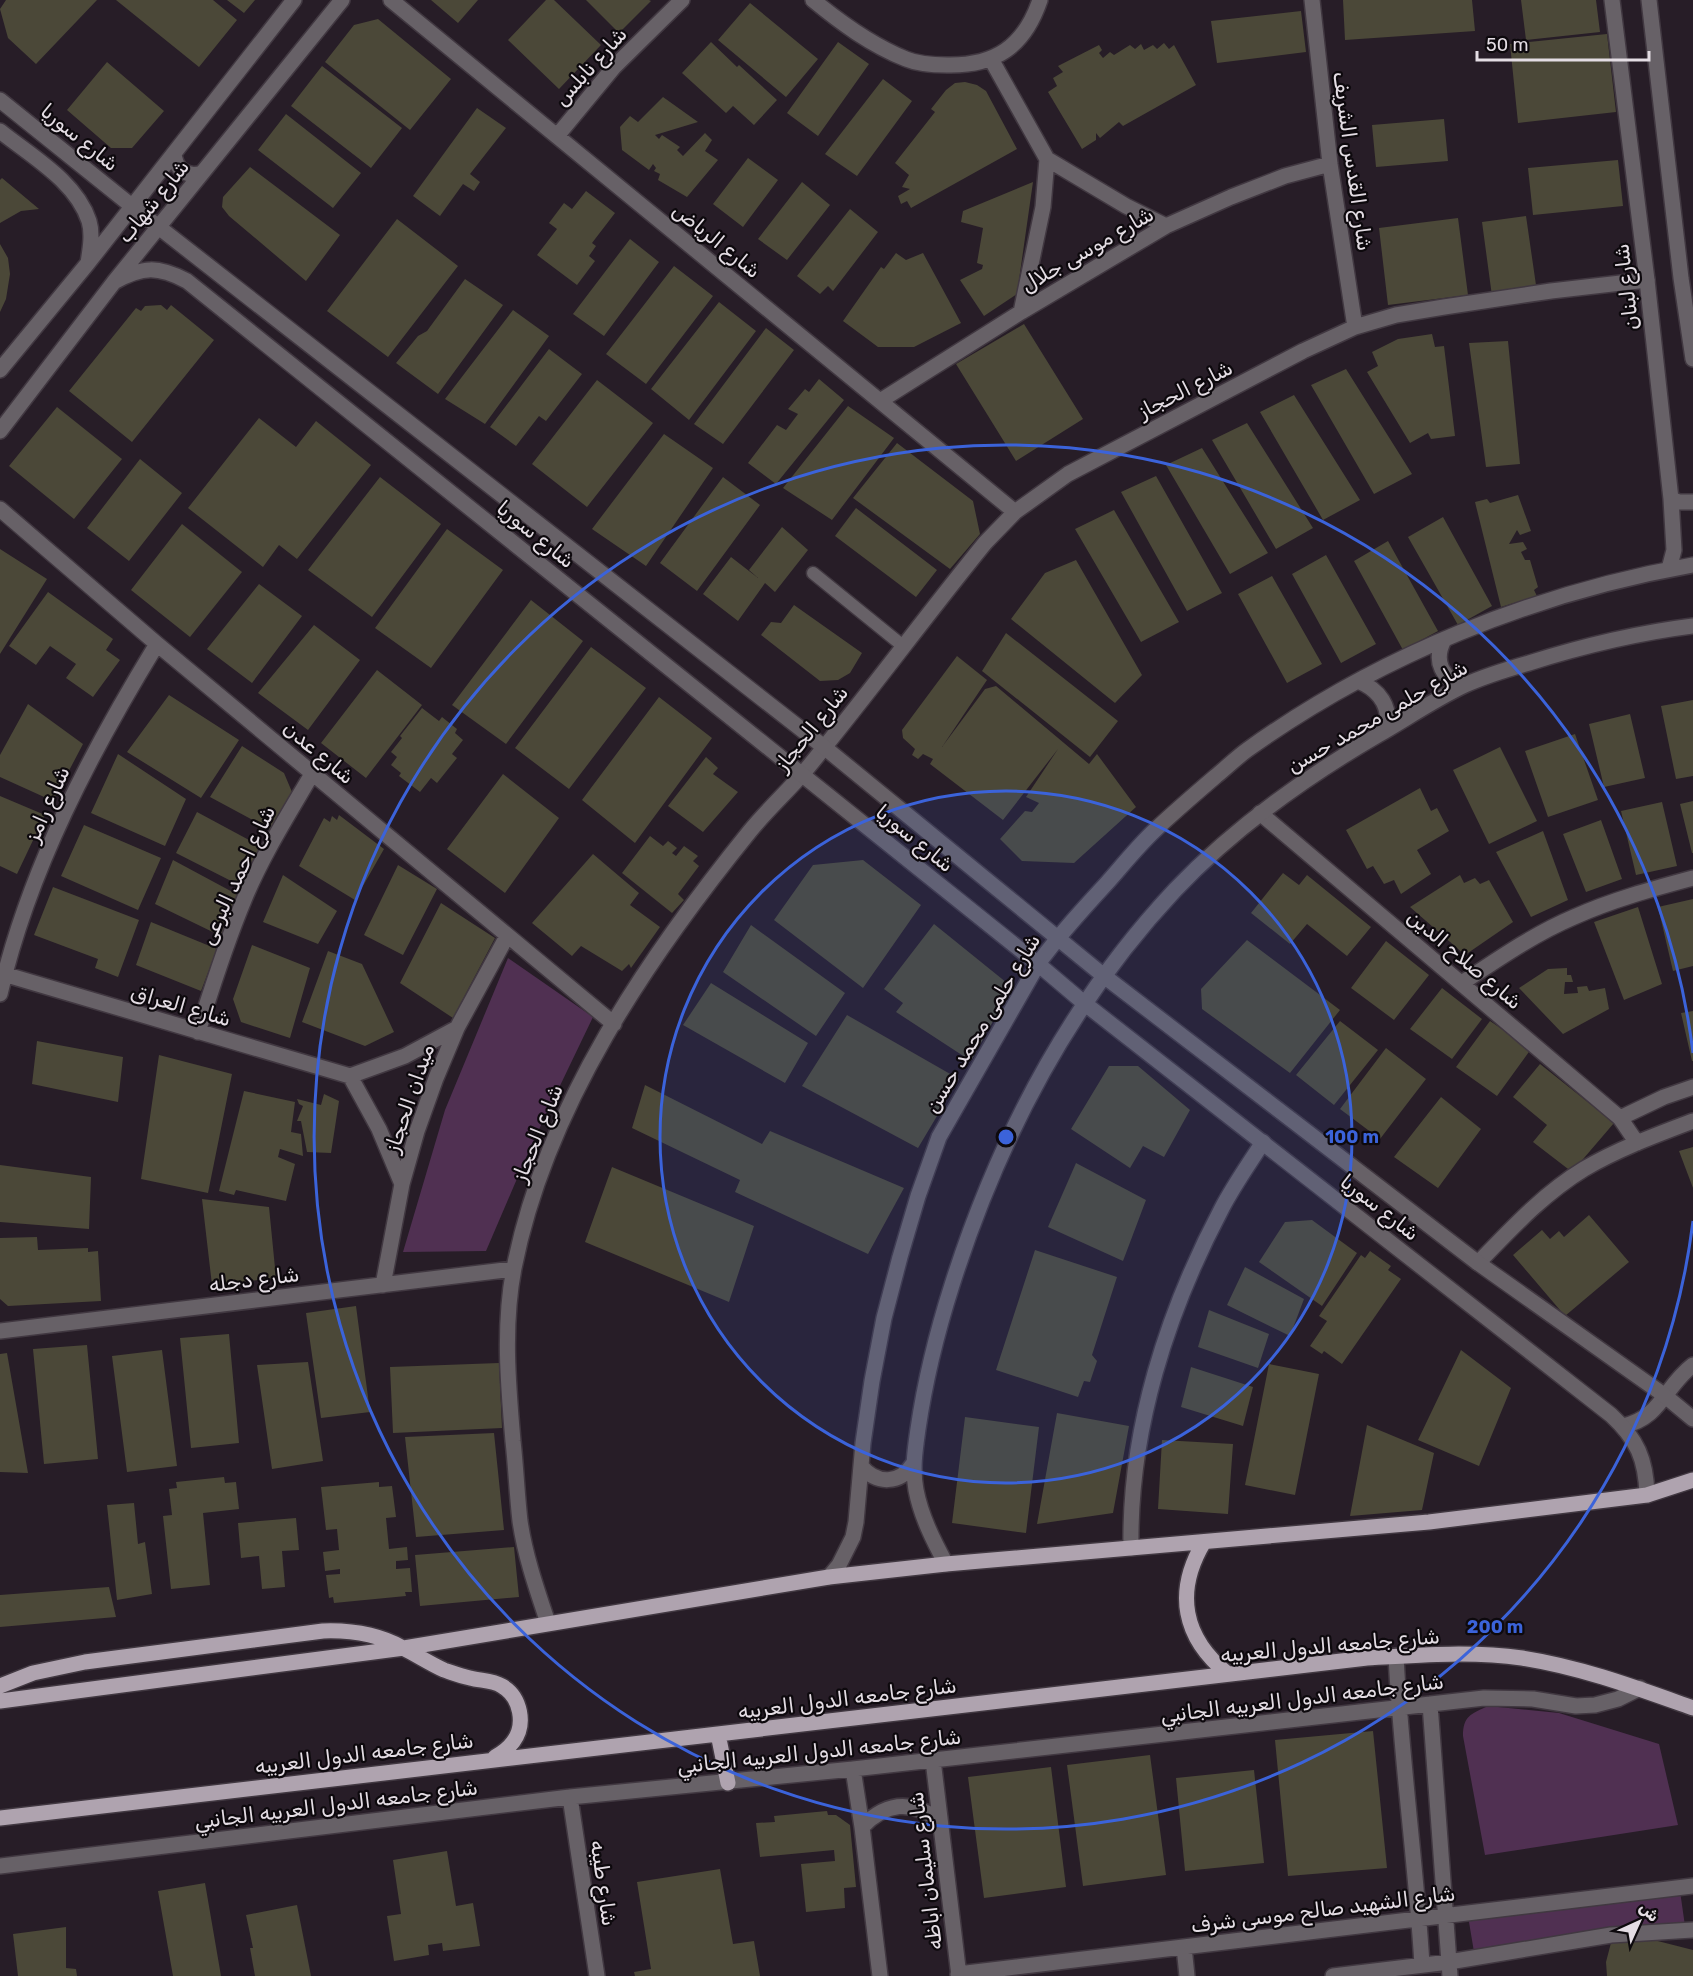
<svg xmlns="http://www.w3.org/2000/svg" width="1693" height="1976" font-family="Rubik,'Noto Naskh Arabic',sans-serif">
<rect width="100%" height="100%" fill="#271d27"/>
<!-- green -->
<path fill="#503052" d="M508 958 593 1017 531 1146 486 1251 403 1252 445 1110Z
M1488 1706 1559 1713 1659 1744 1678 1825 1485 1855 1463 1736C1463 1716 1471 1714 1488 1706Z
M1680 1891 1685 1926 1474 1952 1468 1916Z"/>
<!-- building -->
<path fill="#4b4838" d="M6 0H97L36 64 8 38 0 9Z
M116 0H213L237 20 199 67Z
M227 0H255L244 13Z
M431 0H478L458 23Z
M546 0H554L601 45 559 89 508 40Z
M586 0H649L651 1 619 33Z
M1343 0H1472L1475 31 1345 40Z
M1521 0H1596L1600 32 1526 40Z
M750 3 818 59 786 97 718 40Z
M1301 11 1306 52 1217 63 1211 21Z
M378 19 451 79 410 130 325 62 354 25Z
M1607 34 1616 112 1518 123 1510 44Z
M711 42 737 67 739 65 777 100 754 125 733 106 726 113 682 73Z
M838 42 869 64 818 136 787 113Z
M1164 43 1169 49 1174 45 1196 85 1123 126 1119 122 1100 138 1096 133V140L1082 149 1048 92 1057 86 1053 78 1063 72 1058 66 1099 45 1102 50 1099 53 1103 58 1110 52 1114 55 1130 45 1135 49 1141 44 1144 50 1153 45 1157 49Z
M107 62 164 111 132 148H111L67 110Z
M322 66 402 128 371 168 291 106Z
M883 79 912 101 857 176 825 154Z
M965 82 977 85 986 91 1017 149 911 208 907 201 901 204 898 196 910 189 902 187 909 175 895 163 935 112 931 109 946 90 955 83Z
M663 97 698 122 655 135 659 139 662 135 680 147 677 150 683 156 705 133 712 140 705 151 718 160 687 197 658 180 660 174 654 171 656 168 653 164 649 170 622 150 620 127 630 116 638 122Z
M477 108 506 128 470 174 480 182 474 191 463 184 440 216 413 196Z
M286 114 361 173 333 208 258 150Z
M1444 119 1448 161 1376 167 1372 125Z
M748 158 778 180 743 227 713 204Z
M1618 160 1623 206 1533 215 1528 168Z
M250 167 340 235 306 281 229 216 222 207 223 197Z
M2 178 39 209 21 211 0 223V180Z
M802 182 830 205 787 260 758 239Z
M1033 182 1017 294 984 316 960 280 982 269 983 265 977 263 983 228 961 222 963 211Z
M586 191 615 213 592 243 596 246 589 256 595 261 577 285 537 255 557 229 549 223 564 203 572 209Z
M850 209 878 232 833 291 828 286 820 294 797 276Z
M1526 216 1537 292 1492 296 1482 222Z
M1458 218 1468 295 1388 305 1379 228Z
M397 219 458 266 388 357 327 311Z
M630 239 659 262 604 336 573 314Z
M0 244 8 258 10 274 6 299 0 312Z
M896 253 906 260 923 253 961 323 914 347H878L843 321 881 267 884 269Z
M674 266 713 296 646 384 606 354Z
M465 279 503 305 438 394 396 363 418 336 427 331Z
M719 302 756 331 689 420 651 389Z
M161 305 167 310 171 305 214 340 132 442 69 391 136 308 141 311 145 306Z
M513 310 549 336 485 424 445 399Z
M1024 324 1083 419 1016 461 956 364Z
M766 328 794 350 723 444 694 424Z
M1432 334 1435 347 1444 346 1455 436 1431 439 1428 433 1410 443 1367 372 1378 366 1372 352 1398 339Z
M1508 341 1520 464 1486 467 1469 343Z
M549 349 582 374 546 421 539 416 516 446 490 427Z
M1346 369 1412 474 1374 494 1311 385Z
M819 379 844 400 776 484 748 463 777 425 786 430 798 414 788 409 805 389 809 392Z
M597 380 653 423 587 507 532 464Z
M1294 395 1360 500 1323 520 1260 412Z
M848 406 894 438 832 520 783 488Z
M57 407 122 459 74 519 9 466Z
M259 418 296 447 316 421 371 465 297 559 279 545 263 567 188 508Z
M1247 423 1313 528 1276 549 1212 440Z
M664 434 713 468 646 566 592 529Z
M897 443 973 501 980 534 950 569 853 498Z
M1202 448 1268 553 1230 574 1166 465Z
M140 459 182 493 129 561 87 528Z
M1156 476 1222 593 1187 611 1121 492Z
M380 477 441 524 372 617 308 570Z
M723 477 760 505 697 591 660 563Z
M1518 495 1531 531 1520 535 1517 530 1509 544 1523 542 1527 549 1521 552 1525 560H1530L1538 587 1534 590 1537 596 1501 607 1475 502 1487 499 1490 503Z
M856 508 937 570 916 597 835 536Z
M1114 510 1179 622 1141 642 1075 529Z
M1443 517 1492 606 1458 625 1408 537Z
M182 524 242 572 190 637 131 590Z
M782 527 808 550 775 592 765 583 738 621 703 594 731 557 758 578 749 570Z
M447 529 503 570 431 668 375 628Z
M1388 541 1438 631 1403 650 1354 561Z
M0 549 47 579 0 654Z
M1326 555 1376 644 1341 663 1292 574Z
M1076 560 1142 675 1115 703 1011 619 1045 573Z
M1272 576 1322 664 1287 683 1238 594Z
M259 584 302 616 252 683 207 649Z
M48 592 113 639 106 650 120 660 93 697 66 678 76 664 50 646 36 665 9 646Z
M531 600 583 641 506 744 452 705Z
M794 605 862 653 850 673 838 680 820 681 761 635 771 622 781 623Z
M314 625 360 660 308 730 258 693Z
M1006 633 1118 721 1090 757 982 671Z
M591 647 646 688 569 789 515 748Z
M957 656 987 680 942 747 985 689 996 686 1089 764 1097 754 1136 807 1074 863 1022 861 1000 839 1025 811 1032 812 1039 803 1026 797 1058 749 1003 820 930 764 933 759 923 754 918 759 912 755 915 749 903 738 902 730Z
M377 670 422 705 366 778 321 743Z
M169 695 239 740 201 798 127 752Z
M659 697 712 738 635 843 582 800Z
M1693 700V776L1676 779 1661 706Z
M28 704 83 744 53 801 0 777V755Z
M422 708 439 721 442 717 457 729 455 733 463 740 452 754 457 758 437 783 431 778 420 792 399 776 401 773 391 765 397 757 391 752 402 738 400 736Z
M1630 714 1645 778 1604 787 1589 724Z
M1575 734 1598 800 1548 817 1525 751Z
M242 746 284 773 292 792 273 831 210 797Z
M1500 747 1537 821 1489 844 1453 770Z
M118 754 186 799 165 846 91 813Z
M706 757 718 768 713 774 738 792 703 832 668 806Z
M503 774 559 818 505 893 447 849Z
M1420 788 1431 811 1437 808 1449 831 1417 850 1431 874 1401 894 1394 880 1384 884 1373 866 1367 869 1346 830Z
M0 796 45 815 17 874 0 866Z
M1693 801V853H1692L1680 804Z
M1662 802 1677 866 1636 875 1621 811Z
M197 812 264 848 243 887 176 853Z
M339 815 384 849 355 900 299 866 324 818 330 822 332 816 337 820Z
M1601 820 1622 879 1586 892 1563 834Z
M84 825 161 858 138 910 61 876Z
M1543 831 1568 900 1531 917 1496 852Z
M650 836 663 846 668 841 677 848 672 853 676 856 684 846 698 856 693 861 699 866 678 894 684 900 672 913 622 873Z
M593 854 639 893 630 905 660 927 631 968 629 964 622 971 581 946 572 956 532 923Z
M173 860 240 896 223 937 155 904Z
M863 860 921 905 863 988 774 920 813 865Z
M398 865 437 889 403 955 364 935Z
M1283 873 1299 885 1307 875 1371 927 1347 956 1307 924 1290 944 1251 913Z
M283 875 337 911 318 944 263 922Z
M1460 875 1464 883 1475 878 1480 884 1489 880 1513 922 1465 955 1410 907Z
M53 887 139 920 118 977 95 968 98 959 34 935Z
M1693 899V966L1673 971 1658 907Z
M441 903 495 938 453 1018 400 983Z
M1638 907 1662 984 1624 1000 1594 922Z
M151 922 217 949 201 991 136 965Z
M934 924 1012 987 971 1061 896 1012 903 1003 884 989Z
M751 925 845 993 816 1036 723 972Z
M1247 940 1340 1010 1290 1073 1202 1009 1201 989Z
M1386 941 1429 975 1394 1020 1351 988Z
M252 945 310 968 290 1038 241 1022 233 999Z
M328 951 362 964 394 1032 365 1046 302 1022Z
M1567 968V975H1571L1573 982H1565L1564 994 1578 993 1577 987 1587 986 1589 991 1605 988 1609 1009 1563 1034 1519 988 1548 969Z
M711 983 808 1043 785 1083 683 1025Z
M1442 988 1482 1019 1452 1059 1410 1029Z
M1693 1011V1061H1692L1681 1013Z
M847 1015 959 1079 918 1148 802 1086Z
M1340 1021 1378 1050 1334 1105 1296 1075Z
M1490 1021 1531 1049 1497 1096 1456 1067Z
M37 1041 123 1057 118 1102 32 1084Z
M1386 1048 1426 1079 1380 1139 1340 1109Z
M159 1055 232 1074 208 1193 141 1179Z
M1540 1064 1614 1123 1572 1172 1533 1142 1547 1125 1513 1097Z
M1109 1066H1138L1190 1110 1164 1157 1143 1146 1130 1168 1071 1129Z
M645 1085 762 1144 770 1131 904 1188 868 1254 735 1192 740 1180 632 1128Z
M244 1091 295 1102 291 1132 301 1134 303 1156 280 1149 278 1157 295 1164 286 1201 236 1190 234 1195 219 1191Z
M324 1094 339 1101 331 1153 307 1152 301 1121H297L303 1106 299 1104 297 1099 321 1105Z
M1441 1097 1481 1129 1438 1188 1394 1157Z
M1693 1147V1188L1679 1151Z
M1076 1163 1146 1200 1123 1261 1048 1227Z
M0 1165 91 1177 89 1229 0 1222Z
M612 1167 754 1226 729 1302 585 1242Z
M202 1199 269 1207 276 1278 212 1285Z
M1589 1215 1629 1262 1565 1316 1513 1255 1542 1230 1550 1239 1559 1231 1564 1237Z
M1312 1220 1357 1253 1322 1306 1259 1262 1285 1222Z
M37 1237 38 1250 88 1248V1252L98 1251 101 1301 8 1306 0 1299V1238Z
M1035 1250 1117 1277 1092 1355 1097 1361 1090 1382 1084 1381 1078 1397 996 1370Z
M1370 1251 1391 1266 1388 1270 1401 1279 1342 1364 1324 1351 1322 1354 1310 1346 1327 1321 1319 1316 1361 1255 1365 1258Z
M1245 1267 1304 1299 1290 1336 1227 1305Z
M356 1306 370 1412 321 1418 306 1313Z
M1209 1310 1269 1334 1258 1368 1198 1347Z
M229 1334 239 1443 191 1448 180 1338Z
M87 1345 98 1459 44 1464 33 1349Z
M162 1350 177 1466 127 1472 112 1356Z
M1461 1350 1511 1388 1479 1466 1418 1440Z
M7 1353 28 1473 0 1472V1354Z
M308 1362 323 1461 272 1469 257 1365Z
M499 1363 502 1428 393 1433 390 1367Z
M1269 1364 1319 1374 1295 1495 1245 1485Z
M1191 1367 1253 1387 1243 1426 1181 1407Z
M1057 1413 1129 1426 1113 1513 1037 1524Z
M965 1417 1039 1427 1026 1533 952 1523Z
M1367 1425 1434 1453 1422 1510 1350 1516Z
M494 1433 504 1530 416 1537 405 1437Z
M1162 1440 1233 1444 1228 1514 1158 1509Z
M224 1477 225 1483 236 1482 239 1509 203 1513 210 1585 171 1589 163 1516 172 1515 169 1489 177 1488 176 1482Z
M379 1482V1487L392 1486 396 1517 386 1518 389 1549 407 1547 408 1560 396 1561V1569L410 1568 412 1592H405L406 1596 334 1603 333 1597 329 1598 326 1575 340 1574V1569L325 1571 323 1552 339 1550 337 1529 326 1530 321 1487Z
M134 1503 138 1544 145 1542 152 1594 117 1600 107 1505Z
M296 1518 299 1550 282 1551 285 1587 262 1589 259 1556 241 1558 238 1523Z
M514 1547 519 1597 420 1606 415 1555Z
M109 1587 116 1617 0 1627V1595Z
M1373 1731 1387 1868 1288 1876 1275 1740Z
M1150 1755 1166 1875 1083 1886 1067 1765Z
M1051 1767 1066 1887 984 1898 968 1777Z
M1254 1770 1264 1863 1185 1871 1176 1778Z
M827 1811 828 1815H836L850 1825 856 1887 844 1888 845 1908 806 1912 801 1864 835 1861 834 1850 760 1857 756 1823 775 1822 774 1816Z
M447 1851 456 1906 473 1903 480 1946 443 1951 442 1943 428 1945 429 1955 394 1961 387 1916 401 1914 393 1860Z
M720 1869 733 1944 754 1941 760 1976H635L634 1972 651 1969 637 1882Z
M205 1883 221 1976H173L158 1891Z
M297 1905 311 1976H255L250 1948H253L246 1915Z
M66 1927V1968L76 1969 77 1976H18L13 1934Z
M1638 1936 1693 1950V1976H1607L1606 1962 1612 1939Z"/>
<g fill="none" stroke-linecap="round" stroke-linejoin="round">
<!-- service casing -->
<g stroke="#413841" stroke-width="15">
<path id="service" d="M813 573 903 646"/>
</g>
<!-- minor casing -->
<g stroke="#413841" stroke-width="18">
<path id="minor" d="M391 0 1015 512
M813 0C841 23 871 45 906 59 918 64 934 65 947 65 995 66 1024 47 1040 0
M1312 0 1330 164 1355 327
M991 59 1047 159 1126 206 1166 226
M557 136 614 67 682 0
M1021 312 1043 207 1047 159
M880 401 1021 312 1166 226 1231 197 1285 176 1330 164
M0 509 157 644 614 1024
M1260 813 1620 1118 1637 1143
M0 973 350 1076 405 1056 457 1028
M1462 983C1498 959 1534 934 1574 917 1612 900 1652 889 1693 878
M0 994C29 869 91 752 157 644
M198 1032C212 987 226 943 244 900 262 856 288 815 312 774
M350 1076 379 1129 402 1184
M1620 1118 1664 1097 1693 1087
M1478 1263C1511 1229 1543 1194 1584 1169 1618 1149 1656 1135 1693 1121
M383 1285 402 1184 417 1131 436 1078 457 1028 507 936
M0 1331 513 1269
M1623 1426C1661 1418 1664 1387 1693 1365
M1131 1548C1129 1430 1167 1312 1222 1208 1234 1185 1249 1164 1263 1142
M548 1623C537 1590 525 1556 520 1521 517 1495 516 1468 513 1441 508 1384 503 1325 514 1268 546 1106 648 957 750 831 767 810 787 792 805 771 867 696 924 618 985 543L1015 512 1068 474 1303 351 1355 327 1396 315 1444 307 1551 291 1647 280
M1396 1656C1401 1759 1416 1862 1422 1965
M1430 1704 1450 1976
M933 1760 959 1976
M853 1769 862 1827 880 1976
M570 1797 597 1976
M862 1827C886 1802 911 1800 939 1820
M0 1866 570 1797 853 1769 1484 1698 1533 1699 1576 1706 1595 1705 1618 1699 1640 1688
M1184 1947 1187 1976
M958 1974 1693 1886
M1333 1976 1449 1962 1611 1935 1693 1930"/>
</g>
<!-- tertiary casing -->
<g stroke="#413841" stroke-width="18">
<path id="tertiary" d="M1612 0 1647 280 1671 499 1674 550 1669 569
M1649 0 1681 278 1693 359
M0 100 133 207 824 747 1104 976 1478 1263 1664 1395 1693 1419
M0 131C31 156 76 181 89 221 93 234 90 250 88 263
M174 153C175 169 187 178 202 173
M114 282C143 266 158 266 187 281L1038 964 1084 1003 1611 1415C1637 1439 1646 1459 1647 1495
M0 370 88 263 294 0
M0 431 114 282 342 0
M1671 499 1679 502H1693
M1444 640C1433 661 1442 680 1465 685
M1358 681C1380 690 1391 706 1387 730
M861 1466C877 1485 900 1484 913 1464
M946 1564C933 1540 921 1516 916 1490 912 1469 915 1450 918 1429 925 1381 937 1332 952 1285 998 1140 1070 1002 1175 890 1234 828 1304 778 1378 735 1406 719 1435 699 1465 685 1485 676 1508 669 1529 663 1583 646 1637 633 1693 626
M829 1577 839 1565 853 1537 856 1522 863 1443 872 1381 884 1318 900 1257 918 1196 939 1137 1038 964C1059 935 1082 910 1106 884 1122 866 1137 847 1155 830 1174 812 1195 794 1216 776 1226 768 1236 758 1247 750 1378 656 1534 593 1693 565"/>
</g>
<!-- primary casing -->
<g stroke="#413841" stroke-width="18">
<path id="primary" d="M1204 1542C1174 1592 1183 1638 1228 1674
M0 1686 33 1673 85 1662 323 1631C351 1630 378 1634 403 1648 417 1655 429 1663 444 1670 453 1673 461 1676 470 1678 481 1681 492 1680 502 1686 521 1697 526 1725 513 1742 508 1749 502 1753 495 1757
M0 1701 404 1648 829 1577 946 1564 1429 1522 1647 1495 1693 1480
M718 1734 728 1783
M0 1818 1367 1658C1418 1655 1472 1651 1522 1658 1581 1667 1637 1688 1693 1708"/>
</g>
<!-- service -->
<use href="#service" stroke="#676167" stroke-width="12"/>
<!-- minor -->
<use href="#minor" stroke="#676167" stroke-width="15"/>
<!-- tertiary -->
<use href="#tertiary" stroke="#676167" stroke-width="15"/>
<!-- primary -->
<use href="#primary" stroke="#afa3af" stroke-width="15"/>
</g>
<!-- distance rings -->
<circle cx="1006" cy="1137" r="346" fill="#3b63da" fill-opacity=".12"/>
<g fill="none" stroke="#3b63da" stroke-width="3">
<circle cx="1006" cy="1137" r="346"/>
<path d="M1693 1221A692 692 0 1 1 1693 1053"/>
</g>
<g text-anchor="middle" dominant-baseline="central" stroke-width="4.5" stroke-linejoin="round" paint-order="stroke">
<!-- street labels -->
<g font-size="21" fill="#e4dde4" stroke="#0d090d">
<text transform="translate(590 66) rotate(-48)">شارع نابلس</text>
<text transform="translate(80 137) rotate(39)">شارع سوريا</text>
<text transform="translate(1353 161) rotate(82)">شارع القدس الشريف</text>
<text transform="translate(153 201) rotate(-51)">شارع شهاب</text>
<text transform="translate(717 240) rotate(39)">شارع الرياض</text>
<text transform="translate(1087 249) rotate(-30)">شارع موسى جلال</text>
<text transform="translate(1626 287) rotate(-97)">شارع لبنان</text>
<text transform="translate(1185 389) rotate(-27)">شارع الحجاز</text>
<text transform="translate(536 534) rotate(39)">شارع سوريا</text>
<text transform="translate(1377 716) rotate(-30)">شارع حلمى محمد حسن</text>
<text transform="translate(811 728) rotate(-51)">شارع الحجاز</text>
<text transform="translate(319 752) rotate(40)">شارع عدن</text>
<text transform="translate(47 804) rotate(-66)">شارع رامز</text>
<text transform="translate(915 838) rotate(39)">شارع سوريا</text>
<text transform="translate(237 875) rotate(-65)">شارع احمد البرعى</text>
<text transform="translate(1465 959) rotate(40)">شارع صلاح الدين</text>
<text transform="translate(181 1005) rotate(16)">شارع العراق</text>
<text transform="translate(982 1023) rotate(-59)">شارع حلمى محمد حسن</text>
<text transform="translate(409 1098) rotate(-71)">ميدان الحجاز</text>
<text transform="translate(537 1133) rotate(-68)">شارع الحجاز</text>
<text transform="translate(1380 1207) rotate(38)">شارع سوريا</text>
<text transform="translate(254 1279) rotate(-7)">شارع دجله</text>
<text transform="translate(1330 1645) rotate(-5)">شارع جامعه الدول العربيه</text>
<text transform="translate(847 1698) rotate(-7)">شارع جامعه الدول العربيه</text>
<text transform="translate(1302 1698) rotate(-7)">شارع جامعه الدول العربيه الجانبي</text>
<text transform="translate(819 1751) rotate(-6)">شارع جامعه الدول العربيه الجانبي</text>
<text transform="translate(364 1753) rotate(-7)">شارع جامعه الدول العربيه</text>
<text transform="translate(336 1804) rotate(-7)">شارع جامعه الدول العربيه الجانبي</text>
<text transform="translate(925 1871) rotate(-97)">شارع سليمان اباظه</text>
<text transform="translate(604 1883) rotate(82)">شارع طيبه</text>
<text transform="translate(1323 1909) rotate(-7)">شارع الشهيد صالح موسى شرف</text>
</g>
</g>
<circle cx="1006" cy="1137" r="9" fill="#3b63da" stroke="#0d090d" stroke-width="3"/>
<g font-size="18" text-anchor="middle" font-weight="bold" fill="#3b63da" stroke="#0d090d" stroke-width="4.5" stroke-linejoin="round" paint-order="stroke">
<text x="1352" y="1143">100 m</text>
<text x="1495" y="1633">200 m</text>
</g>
<!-- north arrow -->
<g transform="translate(1639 1922) rotate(45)" stroke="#0d090d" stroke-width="4.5" paint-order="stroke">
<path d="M0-4.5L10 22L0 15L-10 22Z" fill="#e4dde4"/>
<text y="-9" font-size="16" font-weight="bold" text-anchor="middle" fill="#e4dde4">ش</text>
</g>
<!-- scale -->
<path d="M1477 51v9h172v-9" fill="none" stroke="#e4dde4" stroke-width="3"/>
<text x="1486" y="51" font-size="18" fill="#e4dde4" stroke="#0d090d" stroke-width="4.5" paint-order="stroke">50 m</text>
</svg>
